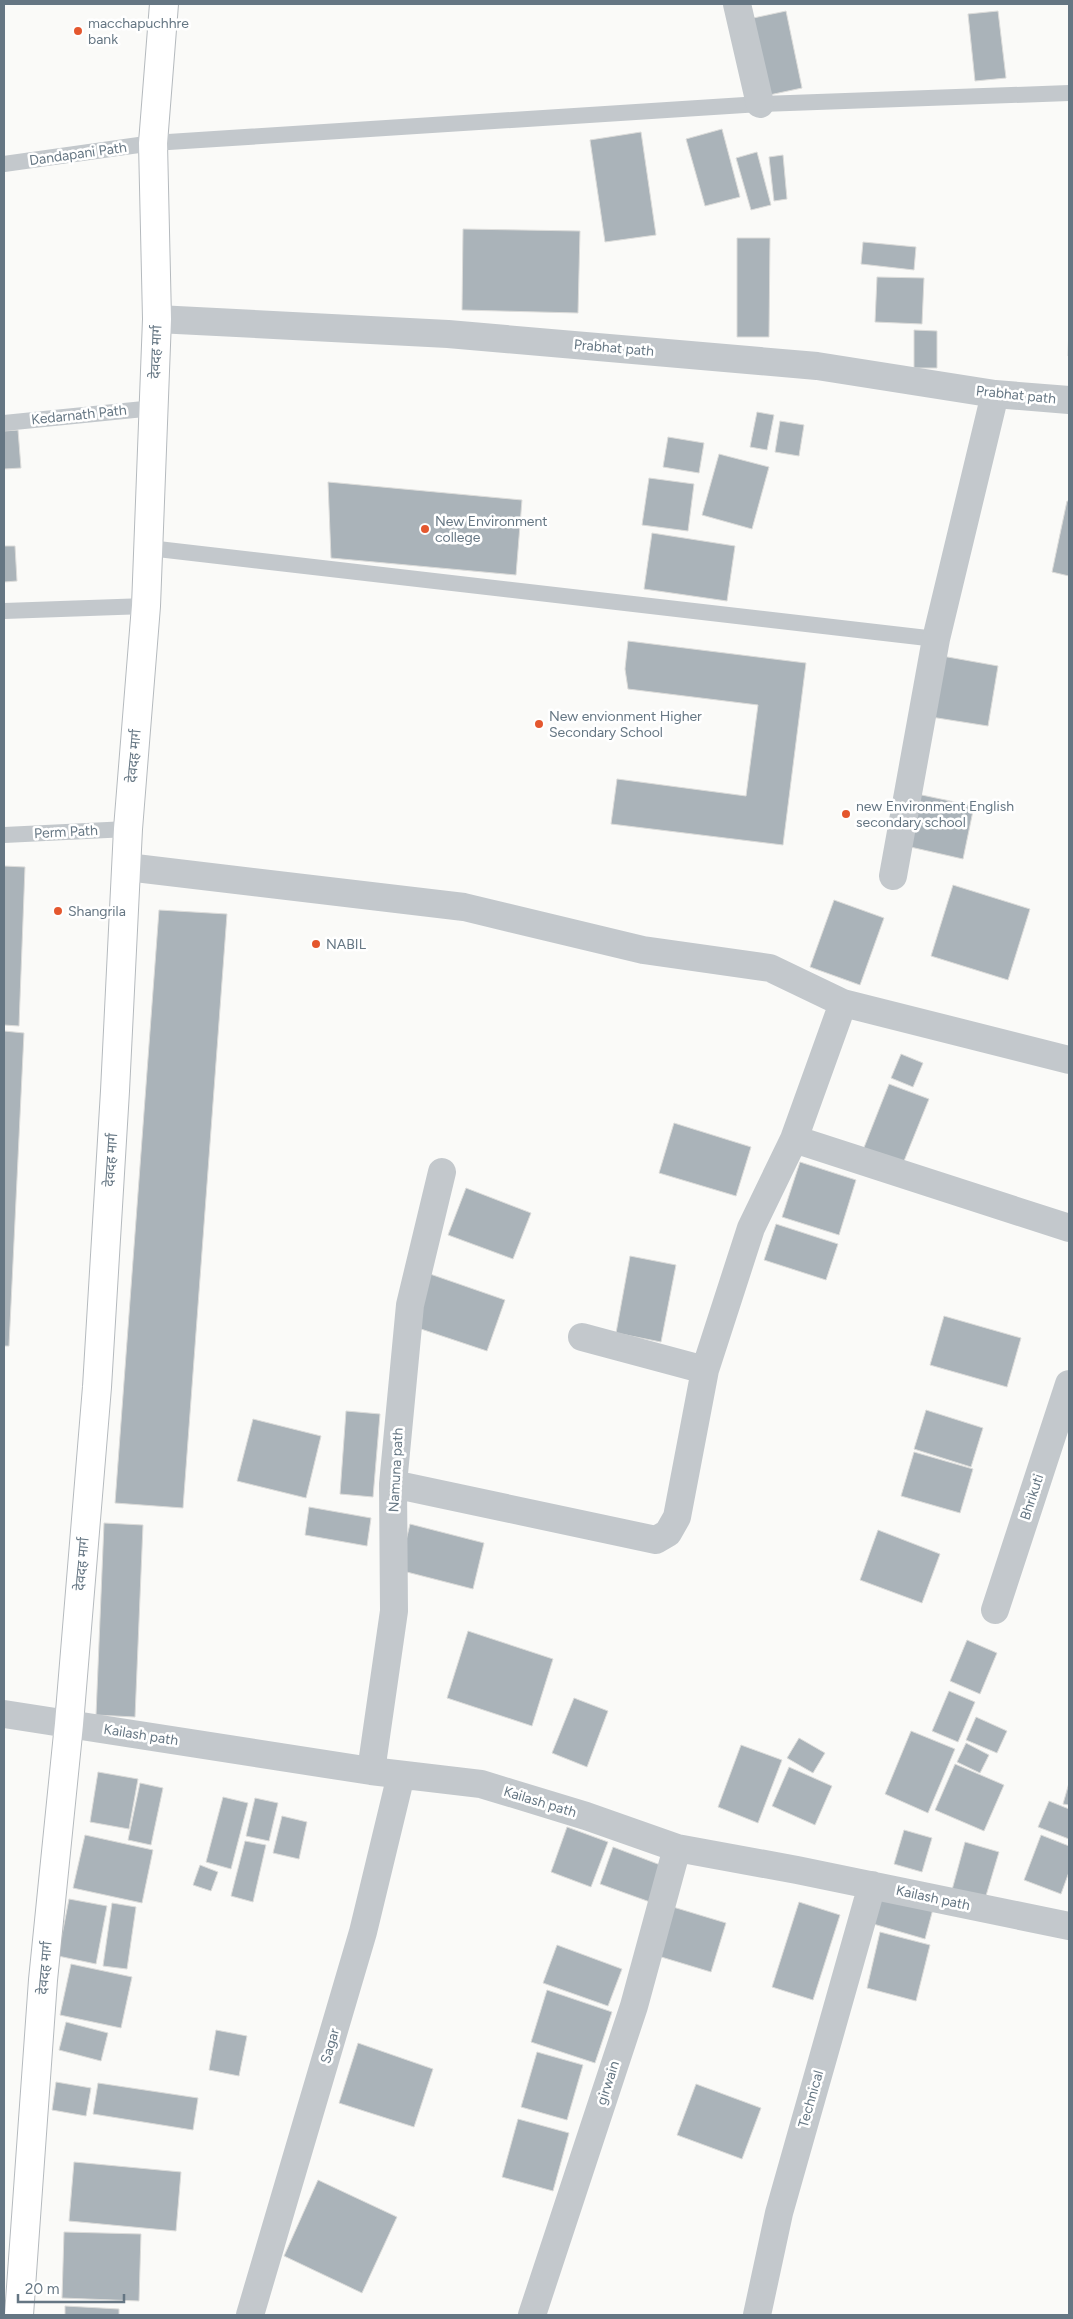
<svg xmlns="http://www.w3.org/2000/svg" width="1073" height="2319" font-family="Figtree,'Noto Sans Devanagari',sans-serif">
<rect width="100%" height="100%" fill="#fafaf8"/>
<!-- building -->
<path fill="#aab3b9" stroke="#dcdcda" d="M786 11 802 88 760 97 744 20Z
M998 11 1006 78 975 81 968 14Z
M722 129 740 197 705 206 686 139Z
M641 132 656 235 605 242 590 140Z
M757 152 771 205 751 210 736 158Z
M783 155 787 199 774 201 769 157Z
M463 229 580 231 578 313 462 310Z
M737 238H770L769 337H737Z
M863 242 916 247 914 270 861 264Z
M877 277 924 278 922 324 875 322Z
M1069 325V356H1068Z
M914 330 937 331V368H914Z
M757 412 774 415 767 450 750 447Z
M780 421 804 425 799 456 775 452Z
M18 430 21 468 4 469V431Z
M668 437 704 443 699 473 663 467Z
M719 454 769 467 752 529 702 515Z
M649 478 694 484 688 531 642 525Z
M328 482 522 500 516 575 331 558Z
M1067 501H1069V576L1052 572Z
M652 533 735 546 727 601 644 589Z
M4 546H15L17 581 4 582Z
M628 641 806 663 783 845 611 824 617 779 746 796 758 705 628 689 625 669Z
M942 656 998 666 988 726 931 717Z
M917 794 974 806 963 859 906 846Z
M4 866 25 867 19 1026 4 1025Z
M953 885 1030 909 1008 980 931 956Z
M834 900 884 918 860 985 810 967Z
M159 910 227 914 183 1508 115 1503Z
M4 1031 24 1033 9 1346H4Z
M901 1054 923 1063 913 1087 891 1078Z
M889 1084 929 1099 902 1166 863 1150Z
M674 1123 751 1147 736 1196 659 1173Z
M800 1162 856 1180 839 1235 782 1217Z
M466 1188 531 1213 513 1259 448 1235Z
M776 1224 838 1244 826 1280 764 1260Z
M630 1256 676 1265 661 1342 616 1333Z
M430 1274 505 1300 487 1351 412 1326Z
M944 1316 1021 1338 1007 1387 930 1365Z
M926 1410 983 1428 971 1467 914 1449Z
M346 1411 380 1414 373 1497 340 1494Z
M253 1419 321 1436 306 1498 237 1481Z
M914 1452 973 1469 960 1513 901 1496Z
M309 1507 371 1518 367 1546 305 1535Z
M104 1523 143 1525 135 1717 96 1715Z
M410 1524 484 1543 473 1589 399 1570Z
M878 1530 940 1554 922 1603 860 1580Z
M468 1631 553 1659 532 1726 447 1698Z
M967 1640 997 1653 980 1694 950 1681Z
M949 1691 975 1702 958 1742 932 1731Z
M574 1698 608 1711 587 1767 552 1753Z
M976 1717 1007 1731 997 1753 966 1740Z
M911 1731 955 1749 928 1813 885 1794Z
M799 1738 825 1753 813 1773 787 1758Z
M966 1743 989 1755 980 1773 957 1762Z
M741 1745 782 1760 758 1823 718 1807Z
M955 1764 1004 1785 984 1831 935 1810Z
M789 1767 832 1786 815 1825 772 1806Z
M98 1772 138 1779 129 1829 90 1822Z
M140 1783 163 1788 151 1845 128 1840Z
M1069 1783V1805L1063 1804Z
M223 1797 248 1803 231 1869 206 1862Z
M255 1798 278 1803 269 1841 246 1836Z
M1049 1801 1069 1809V1839L1038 1827Z
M282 1816 307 1822 299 1859 273 1853Z
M567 1827 608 1842 591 1887 551 1872Z
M904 1830 932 1838 922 1872 894 1864Z
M85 1835 153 1850 142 1903 73 1888Z
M1041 1835 1069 1846V1872L1061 1894 1024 1880Z
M245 1841 266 1845 253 1902 231 1896Z
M965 1842 999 1852 985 1899 952 1890Z
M613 1847 663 1866 650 1902 600 1884Z
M200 1865 218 1872 211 1891 193 1885Z
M879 1893 933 1909 925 1939 870 1923Z
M69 1899 107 1906 96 1964 58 1956Z
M799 1902 840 1915 813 2000 772 1987Z
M112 1903 136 1907 127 1969 103 1966Z
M673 1907 726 1923 711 1972 658 1956Z
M880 1932 930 1945 916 2001 867 1988Z
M557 1945 622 1969 608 2006 543 1983Z
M71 1964 132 1977 121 2028 60 2015Z
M547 1990 612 2012 595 2063 531 2042Z
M66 2022 108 2033 101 2061 59 2050Z
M216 2030 247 2036 239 2076 209 2070Z
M358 2043 433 2069 414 2127 339 2103Z
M537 2052 583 2065 567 2120 521 2107Z
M56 2082 91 2088 86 2116 52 2110Z
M98 2083 198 2098 193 2130 93 2114Z
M696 2084 761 2108 742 2159 677 2135Z
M518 2119 569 2133 553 2191 502 2177Z
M74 2162 181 2172 176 2231 69 2221Z
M318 2180 397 2217 362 2293 284 2256Z
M64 2232 141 2234 139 2301 62 2298Z
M65 2306 119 2309V2315H65Z"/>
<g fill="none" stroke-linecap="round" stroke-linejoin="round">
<!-- primary casing -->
<g stroke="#b5babe" stroke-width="30">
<path id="primary" d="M19 2315 43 1980 69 1724 97 1387 115 1091 128 829 146 606 157 319 153 143 164 4"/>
</g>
<!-- lane -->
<path stroke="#c3c8cc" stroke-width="16" d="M4 164 153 143 760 104 1069 93
M4 423 154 408
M149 548 936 639
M4 611 146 606
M4 835 128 829"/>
<!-- street -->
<path stroke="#c3c8cc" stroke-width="28" d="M737 4 760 104
M157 319 448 334 817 366 995 394 1069 400
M127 867 464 907 643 950 770 968 843 1003 1069 1060
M893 876 936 639 995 394
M794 1139 1069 1228
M582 1337 705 1370
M393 1484 656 1540 668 1533 677 1517 705 1370 751 1228 794 1139 843 1003
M995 1610 1069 1384
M4 1714 371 1771 481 1784 586 1816 677 1848 797 1870 1069 1926
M371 1771 394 1611 393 1484 410 1305 442 1172
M250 2315 363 1932 401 1775
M532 2315 634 2006 677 1848
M757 2315 779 2213 872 1885"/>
<!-- primary -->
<use href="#primary" stroke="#fff" stroke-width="28"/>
</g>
<!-- markers -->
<g fill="#e4572e" stroke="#fff" stroke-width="2">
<circle cx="78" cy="31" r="5"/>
<circle cx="425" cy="529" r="5"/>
<circle cx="539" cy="724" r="5"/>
<circle cx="846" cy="814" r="5"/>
<circle cx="58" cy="911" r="5"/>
<circle cx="316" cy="944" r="5"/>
</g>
<g text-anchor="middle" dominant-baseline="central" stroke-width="5" stroke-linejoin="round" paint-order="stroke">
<!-- poi labels -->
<g font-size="14" fill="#657683" stroke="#fff" text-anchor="start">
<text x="88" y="23">macchapuchhre<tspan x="88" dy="16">bank</tspan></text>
<text x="435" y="521">New Environment<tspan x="435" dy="16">college</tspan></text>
<text x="549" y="716">New envionment Higher<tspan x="549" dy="16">Secondary School</tspan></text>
<text x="856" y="806">new Environment English<tspan x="856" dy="16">secondary school</tspan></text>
<text x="68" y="911">Shangrila</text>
<text x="326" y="944">NABIL</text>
</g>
<!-- street labels -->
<g font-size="14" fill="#657683" stroke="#fff">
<text transform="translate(78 154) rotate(-8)">Dandapani Path</text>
<text transform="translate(614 348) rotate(5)">Prabhat path</text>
<text transform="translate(156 352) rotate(-88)">देवदह मार्ग</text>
<text transform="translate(1016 395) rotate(6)">Prabhat path</text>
<text transform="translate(79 415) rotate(-6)">Kedarnath Path</text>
<text transform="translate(134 756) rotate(-85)">देवदह मार्ग</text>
<text transform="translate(66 832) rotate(-3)">Perm Path</text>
<text transform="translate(111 1160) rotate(-86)">देवदह मार्ग</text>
<text transform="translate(396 1470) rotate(-87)">Namuna path</text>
<text transform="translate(1032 1497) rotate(-72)">Bhrikuti</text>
<text transform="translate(82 1564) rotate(-85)">देवदह मार्ग</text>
<text transform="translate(141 1735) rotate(9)">Kailash path</text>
<text transform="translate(540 1802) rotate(17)">Kailash path</text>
<text transform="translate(933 1898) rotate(12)">Kailash path</text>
<text transform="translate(45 1968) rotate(-85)">देवदह मार्ग</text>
<text transform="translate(330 2046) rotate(-74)">Sagar</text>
<text transform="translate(608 2083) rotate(-72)">girwain</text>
<text transform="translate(811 2099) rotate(-74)">Technical</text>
</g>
</g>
<!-- border -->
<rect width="1073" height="2319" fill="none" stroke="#657683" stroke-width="10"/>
<!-- scale -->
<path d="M18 2294v8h106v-8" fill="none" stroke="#657683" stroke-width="2.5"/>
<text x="25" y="2294" font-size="15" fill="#657683" stroke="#ffffff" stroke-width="4" paint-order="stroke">20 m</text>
</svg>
